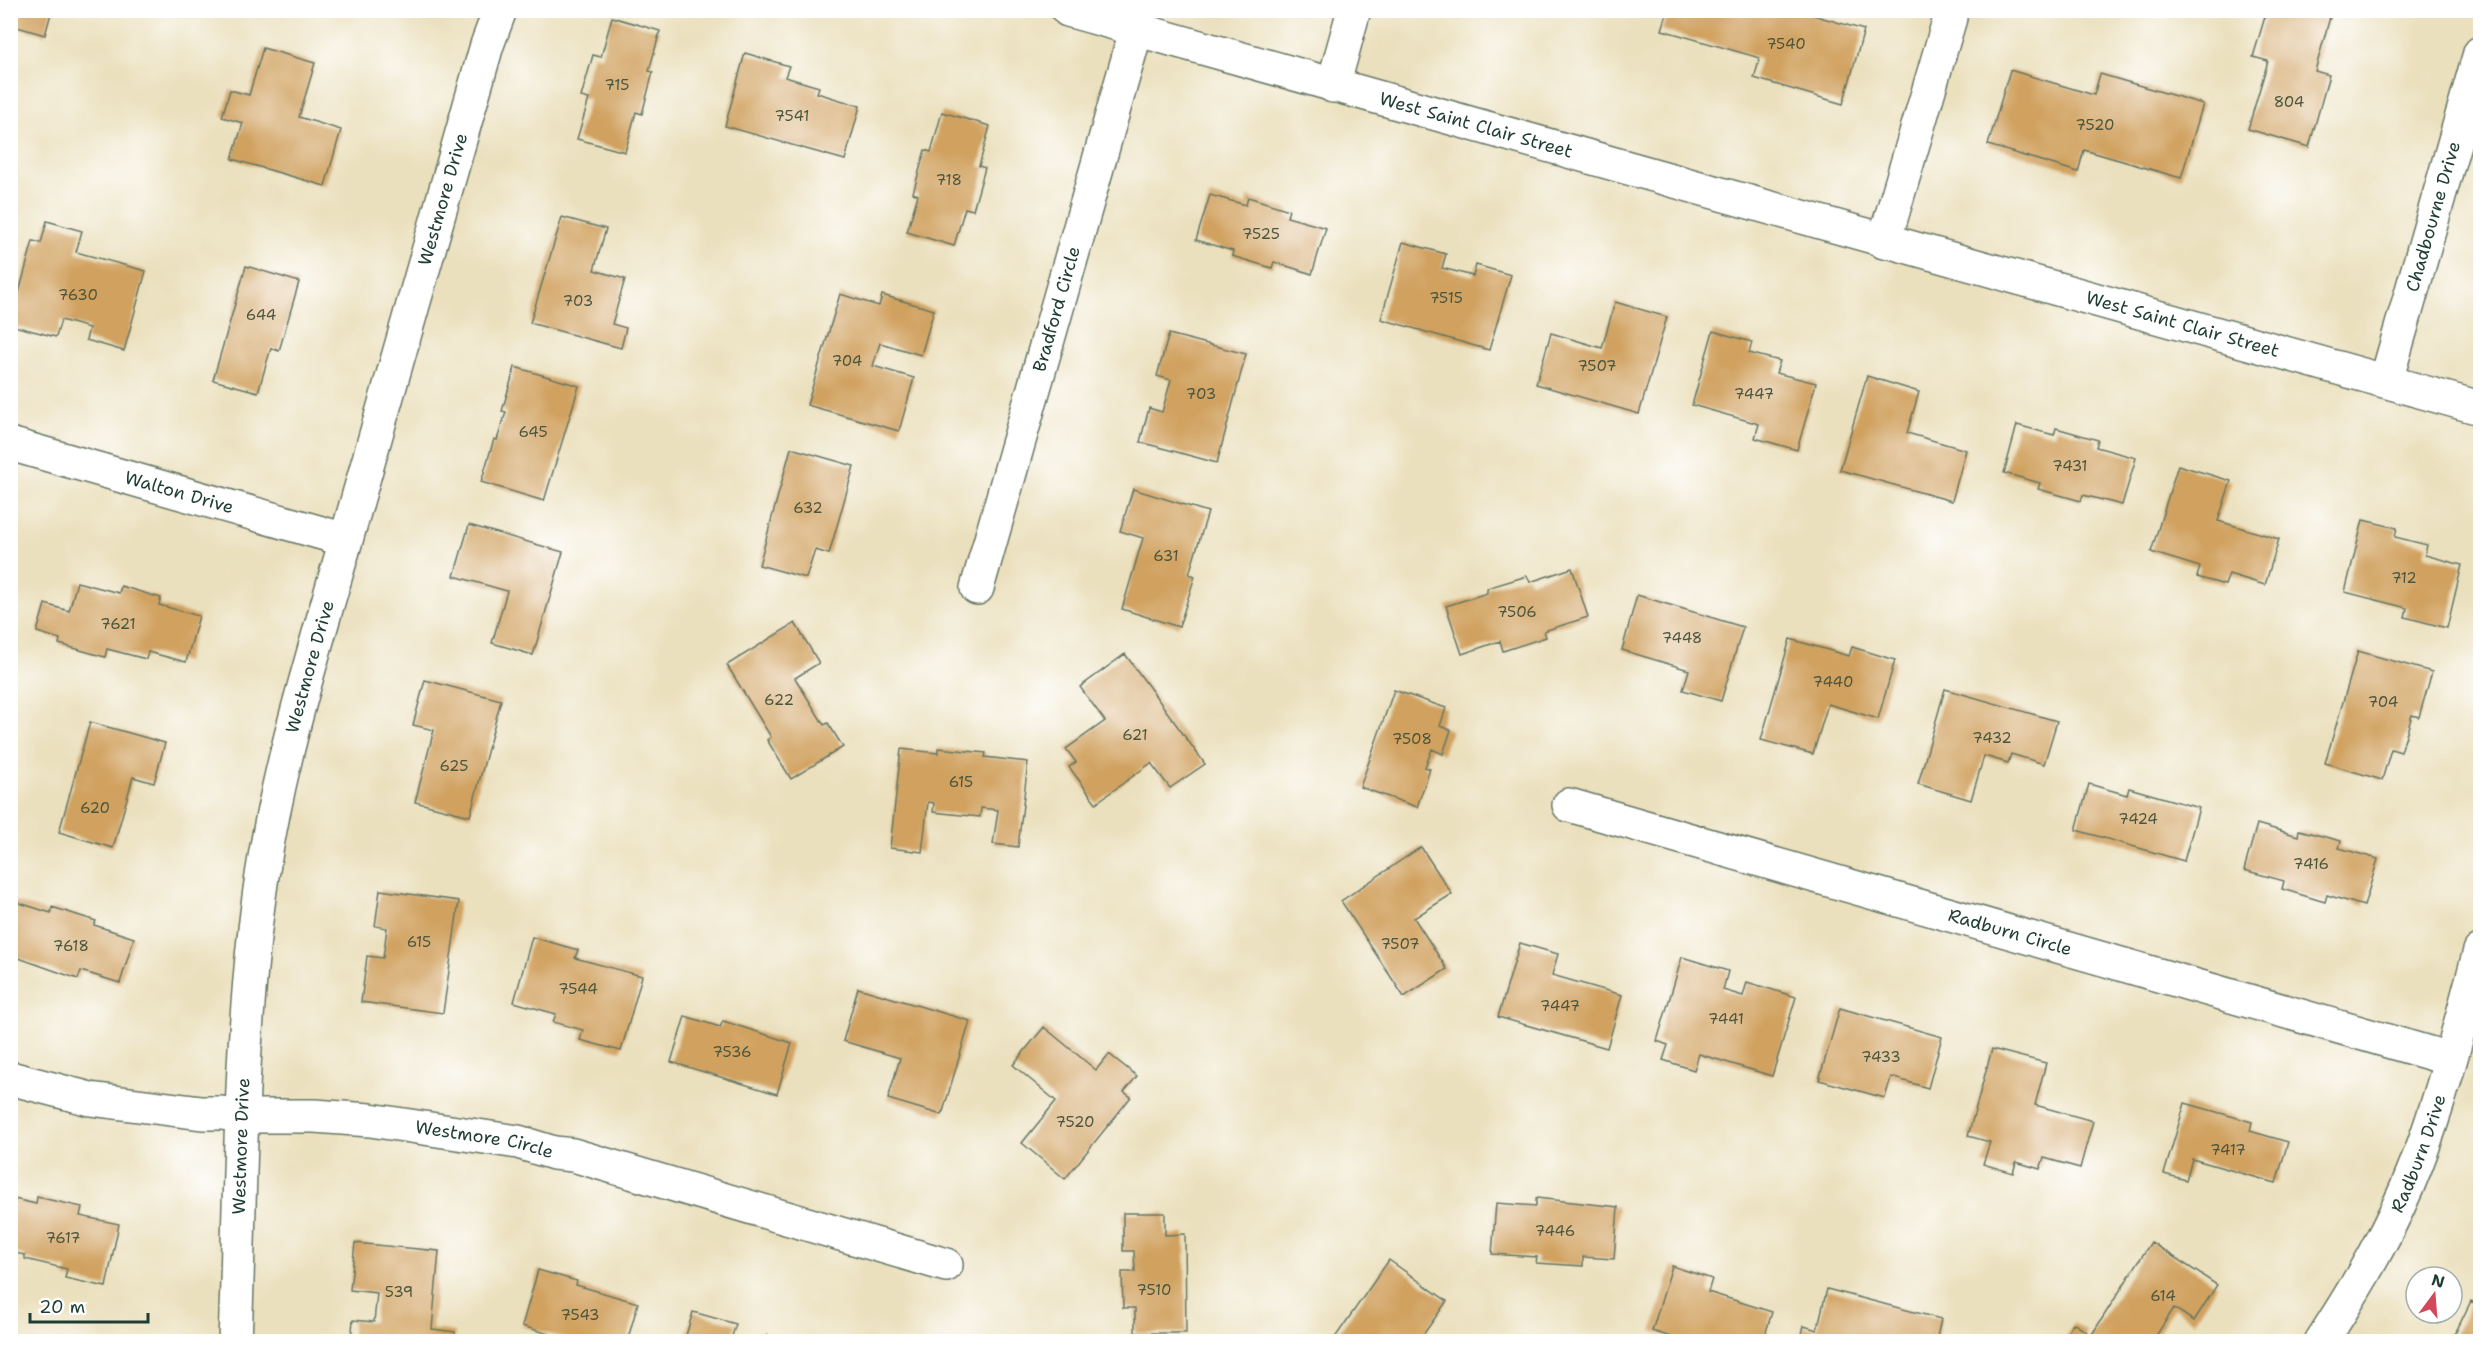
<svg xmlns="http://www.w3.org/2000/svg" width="2491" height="1352" font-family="'Shantell Sans',sans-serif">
<rect width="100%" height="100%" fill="#fff"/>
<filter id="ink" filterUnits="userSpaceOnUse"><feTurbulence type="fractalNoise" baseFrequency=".0167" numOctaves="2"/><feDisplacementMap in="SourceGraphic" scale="12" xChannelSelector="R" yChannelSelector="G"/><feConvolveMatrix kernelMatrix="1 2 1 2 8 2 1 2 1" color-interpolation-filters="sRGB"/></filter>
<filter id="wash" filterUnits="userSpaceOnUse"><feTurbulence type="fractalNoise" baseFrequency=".008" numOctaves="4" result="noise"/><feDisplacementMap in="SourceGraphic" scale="24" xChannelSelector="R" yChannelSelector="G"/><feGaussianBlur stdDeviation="1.35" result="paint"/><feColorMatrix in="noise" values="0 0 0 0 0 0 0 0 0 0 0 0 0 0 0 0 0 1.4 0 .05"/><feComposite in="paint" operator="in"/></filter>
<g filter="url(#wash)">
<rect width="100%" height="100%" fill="#ebe0bd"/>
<g id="blocks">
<!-- building -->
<path fill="#d0a15e" d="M10 10H52L45 35 10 25Z
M1668 10H1796L1864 30 1843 104 1754 78 1760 58 1662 30Z
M2267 10H2332L2315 71 2329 75 2309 147 2248 129 2268 61 2253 57Z
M612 17 660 31 649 71 653 72 642 114 636 112 625 152 577 139 589 99 581 97 593 55 601 57Z
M263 48 315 63 299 117 341 130 325 186 232 159 243 123 222 117 230 90 249 95Z
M745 53 789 66 785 77 819 87 817 93 860 106 845 160 725 126Z
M2010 70 2094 95 2100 74 2203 104 2181 178 2084 150 2078 172 1988 145Z
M942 112 990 126 979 166 985 168 973 210 965 208 954 246 907 232 918 195 913 193 925 150 931 152Z
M1210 195 1246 205 1248 197 1289 210 1287 217 1326 228 1312 274 1274 262 1272 268 1232 256 1233 251 1196 240Z
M562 217 606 229 594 270 625 279 612 324 626 328 621 348 530 323Z
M47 221 82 231 76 252 146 271 124 351 86 340 89 328 61 320 56 337 10 325 33 241 41 243Z
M1403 242 1446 254 1442 268 1473 276 1476 265 1511 275 1489 350 1381 319Z
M246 266 299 282 279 351 271 348 258 392 213 380Z
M840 294 879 306 882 295 934 310 921 355 880 343 873 366 914 378 899 431 807 405Z
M1615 302 1667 317 1639 414 1536 384 1551 333 1602 348Z
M1713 331 1752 342 1749 353 1780 361 1776 373 1816 383 1797 450 1755 438 1759 424 1692 405Z
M1169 334 1246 354 1217 463 1140 442 1149 408 1162 412 1171 380 1157 376Z
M515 367 579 386 544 501 481 482 494 439 497 440 506 412 502 411Z
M1867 376 1919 392 1907 433 1966 450 1952 501 1840 470Z
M2017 425 2054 435 2056 428 2098 440 2096 447 2136 458 2122 505 2083 495 2081 501 2038 489 2040 483 2004 473Z
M791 448 854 466 829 554 815 550 806 578 759 565Z
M2178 465 2231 481 2218 521 2279 539 2265 585 2229 574 2225 585 2197 577 2200 567 2151 552Z
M1133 489 1208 512 1189 574 1195 576 1179 627 1122 609 1143 538 1120 531Z
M2363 520 2397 528 2395 537 2427 545 2425 555 2462 565 2447 628 2405 617 2407 608 2345 592Z
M469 525 563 552 533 655 492 643 507 591 454 576Z
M1572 568 1588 617 1544 631 1546 637 1503 651 1500 641 1462 654 1446 606 1487 593V588L1527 576 1530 582Z
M77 582 119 593 121 586 161 598 159 605 199 616 186 662 148 652 146 659 107 649 105 657 59 644 60 639 37 632 45 604 69 611Z
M1637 595 1743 627 1721 701 1683 690 1689 670 1622 650Z
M10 609 16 611 11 628H10Z
M795 623 819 663 795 678 824 725 828 723 843 747 791 779 767 740 771 737 727 665Z
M1790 639 1849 656 1852 647 1895 660 1878 719 1828 704 1813 754 1761 740Z
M2358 651 2432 672 2419 717 2412 715 2401 752 2391 749 2382 780 2325 763Z
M1125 654 1205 764 1170 788 1151 763 1096 803 1069 767 1076 762 1066 749 1105 721 1080 687Z
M425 680 501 700 470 816 415 802 434 730 413 725Z
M1945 689 2057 721 2044 764 2011 754 2008 763 1984 756 1971 800 1918 784Z
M1394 690 1446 708 1440 726 1451 730 1443 754 1432 749 1425 767 1430 769 1417 807 1360 787Z
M90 722 165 743 154 783 133 777 113 848 59 832Z
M938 748 986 753 985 757 1028 762 1018 847 993 844 998 810 981 808 980 817 933 812 934 803 928 802 922 852 890 848 901 749 938 753Z
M2089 784 2127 795 2129 788 2199 808 2184 861 2076 830Z
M2257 824 2298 836 2299 830 2341 841 2339 848 2378 859 2364 906 2327 895 2325 902 2282 889 2284 881 2244 870Z
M1421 847 1452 894 1414 918 1447 969 1404 997 1341 901Z
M380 890 459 901 443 1013 361 1002 367 956 383 958 387 928 375 926Z
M10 900 51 913 52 907 96 921 94 925 134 938 120 983 81 971 78 979 10 955Z
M532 937 578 950 575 958 642 976 621 1051 580 1040 583 1030 553 1022 556 1014 514 1002Z
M1520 943 1558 954 1552 975 1622 995 1607 1048 1498 1017Z
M1682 957 1728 971 1723 990 1743 996 1747 982 1796 997 1772 1076 1699 1054 1694 1070 1663 1060 1668 1045 1657 1041Z
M858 988 970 1021 942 1115 888 1099 900 1058 843 1041Z
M1840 1008 1942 1037 1928 1088 1891 1077 1885 1098 1819 1080Z
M685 1016 720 1027 723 1021 792 1043 777 1094 671 1062Z
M1044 1027 1096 1070 1109 1054 1137 1076 1124 1092 1131 1097 1065 1179 1022 1143 1056 1101 1013 1065Z
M1992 1049 2046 1063 2035 1105 2093 1121 2080 1168 2044 1158 2040 1169 2016 1162 2013 1173 1983 1164 1990 1142 1968 1136Z
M2185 1103 2252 1122 2250 1131 2288 1142 2276 1183 2192 1159 2186 1180 2164 1174Z
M37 1197 82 1207 80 1216 119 1224 106 1287 65 1278 67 1269 25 1259V1255L10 1252V1198L36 1204Z
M1536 1198 1618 1207 1614 1259 1583 1257V1266L1536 1263 1537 1257 1492 1254 1496 1203 1536 1206Z
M1123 1213H1165V1235L1185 1234 1186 1333H1135V1308H1123L1122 1272H1135L1134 1251H1123Z
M2151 1242 2217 1285 2194 1321 2174 1308 2152 1342H2092L2089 1339Z
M355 1243 439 1251 432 1329 455 1332 454 1342H351L353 1320 374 1322 377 1293 350 1290Z
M1389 1260 1447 1301 1418 1342H1332Z
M1672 1266 1712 1279 1708 1292 1772 1312 1763 1342H1687L1652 1331Z
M538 1270 577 1281 576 1285 638 1303 627 1342H576L522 1326Z
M1827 1289 1941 1319 1936 1342H1800L1804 1326 1817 1330Z
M2471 1301 2480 1306V1342H2456L2452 1340Z
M693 1312 736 1324 732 1336 750 1342H684Z
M2073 1323 2087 1332 2082 1342H2062Z
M767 1335 785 1341V1342H765Z"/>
</g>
</g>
<g filter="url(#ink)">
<use href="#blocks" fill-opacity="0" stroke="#667664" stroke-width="1.5"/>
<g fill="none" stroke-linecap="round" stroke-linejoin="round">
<!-- street casing -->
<g stroke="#667664" stroke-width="36">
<g id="street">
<path id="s1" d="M1068 10 2480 408"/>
<path d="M1333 86 1354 10"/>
<path d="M1884 242 1950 18"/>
<path id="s2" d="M2386 381 2480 53"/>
<path id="s3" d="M10 444 346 540"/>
<path id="s4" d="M977 588 1136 31"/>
<path id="s5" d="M1569 805 2450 1059"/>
<path id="s6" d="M10 1078 90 1099 202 1113H221L243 1116H314L370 1120 518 1142 554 1153 573 1155 946 1265"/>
<path id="s7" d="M235 1342C241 1186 239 1030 262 876 280 757 317 642 350 526 395 366 441 206 487 45L500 10"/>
<path id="s8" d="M2321 1342C2358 1285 2392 1228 2416 1165 2443 1096 2460 1023 2480 951"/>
</g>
</g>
<!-- street -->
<use href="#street" stroke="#fff" stroke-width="33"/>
</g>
</g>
<g text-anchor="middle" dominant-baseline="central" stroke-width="5" stroke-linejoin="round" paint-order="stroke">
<!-- number labels -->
<g font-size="15" fill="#4b563e">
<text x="1786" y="44">7540</text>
<text x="617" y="85">715</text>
<text x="2289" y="102">804</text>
<text x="792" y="116">7541</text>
<text x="2095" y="125">7520</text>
<text x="949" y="180">718</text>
<text x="1261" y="234">7525</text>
<text x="78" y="295">7630</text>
<text x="1446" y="298">7515</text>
<text x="578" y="301">703</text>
<text x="261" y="315">644</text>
<text x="847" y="361">704</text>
<text x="1597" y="366">7507</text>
<text x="1201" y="394">703</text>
<text x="1754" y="394">7447</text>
<text x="533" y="432">645</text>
<text x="2070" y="466">7431</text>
<text x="808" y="508">632</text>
<text x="1166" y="556">631</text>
<text x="2404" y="578">712</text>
<text x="1517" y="612">7506</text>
<text x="118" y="624">7621</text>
<text x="1682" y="638">7448</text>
<text x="1833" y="682">7440</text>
<text x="779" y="700">622</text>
<text x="2383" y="702">704</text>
<text x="1135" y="735">621</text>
<text x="1992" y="738">7432</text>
<text x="1412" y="739">7508</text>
<text x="454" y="766">625</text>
<text x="961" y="782">615</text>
<text x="95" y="808">620</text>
<text x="2138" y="819">7424</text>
<text x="2311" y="864">7416</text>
<text x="419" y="942">615</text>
<text x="1400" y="944">7507</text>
<text x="71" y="946">7618</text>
<text x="578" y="989">7544</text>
<text x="1560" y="1006">7447</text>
<text x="1726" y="1019">7441</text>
<text x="732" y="1052">7536</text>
<text x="1881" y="1057">7433</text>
<text x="1075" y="1122">7520</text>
<text x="2228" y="1150">7417</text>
<text x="1555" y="1231">7446</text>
<text x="63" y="1238">7617</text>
<text x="1154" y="1290">7510</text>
<text x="399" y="1292">539</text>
<text x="2163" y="1296">614</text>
<text x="580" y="1315">7543</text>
</g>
<!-- street labels -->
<g font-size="18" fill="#1f3d34" stroke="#fff">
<text stroke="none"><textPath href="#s1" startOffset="424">West Saint Clair Street</textPath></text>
<text stroke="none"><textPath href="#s7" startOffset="1168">Westmore Drive</textPath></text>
<text stroke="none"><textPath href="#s2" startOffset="171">Chadbourne Drive</textPath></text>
<text stroke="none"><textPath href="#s4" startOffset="290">Bradford Circle</textPath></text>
<text stroke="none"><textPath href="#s1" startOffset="1158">West Saint Clair Street</textPath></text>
<text stroke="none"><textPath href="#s3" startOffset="176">Walton Drive</textPath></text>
<text stroke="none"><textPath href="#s7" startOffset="682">Westmore Drive</textPath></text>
<text stroke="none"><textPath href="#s5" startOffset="459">Radburn Circle</textPath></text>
<text stroke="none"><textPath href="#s6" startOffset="480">Westmore Circle</textPath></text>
<text stroke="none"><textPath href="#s7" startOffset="196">Westmore Drive</textPath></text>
<text stroke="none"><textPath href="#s8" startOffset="213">Radburn Drive</textPath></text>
</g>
</g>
<!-- margin -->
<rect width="2491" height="1352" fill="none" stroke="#fff" stroke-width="36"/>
<!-- north arrow -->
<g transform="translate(2434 1295) rotate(16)"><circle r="28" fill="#ffffff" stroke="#a5b1ae" stroke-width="1.5"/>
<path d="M0-4.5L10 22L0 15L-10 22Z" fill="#d1495b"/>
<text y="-9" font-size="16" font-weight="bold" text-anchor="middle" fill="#1f3d34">N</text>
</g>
<!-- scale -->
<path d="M30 1313v9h118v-9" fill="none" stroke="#1f3d34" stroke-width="3"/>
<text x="39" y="1313" font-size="18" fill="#1f3d34" stroke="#ffffff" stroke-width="4.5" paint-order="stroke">20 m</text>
</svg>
